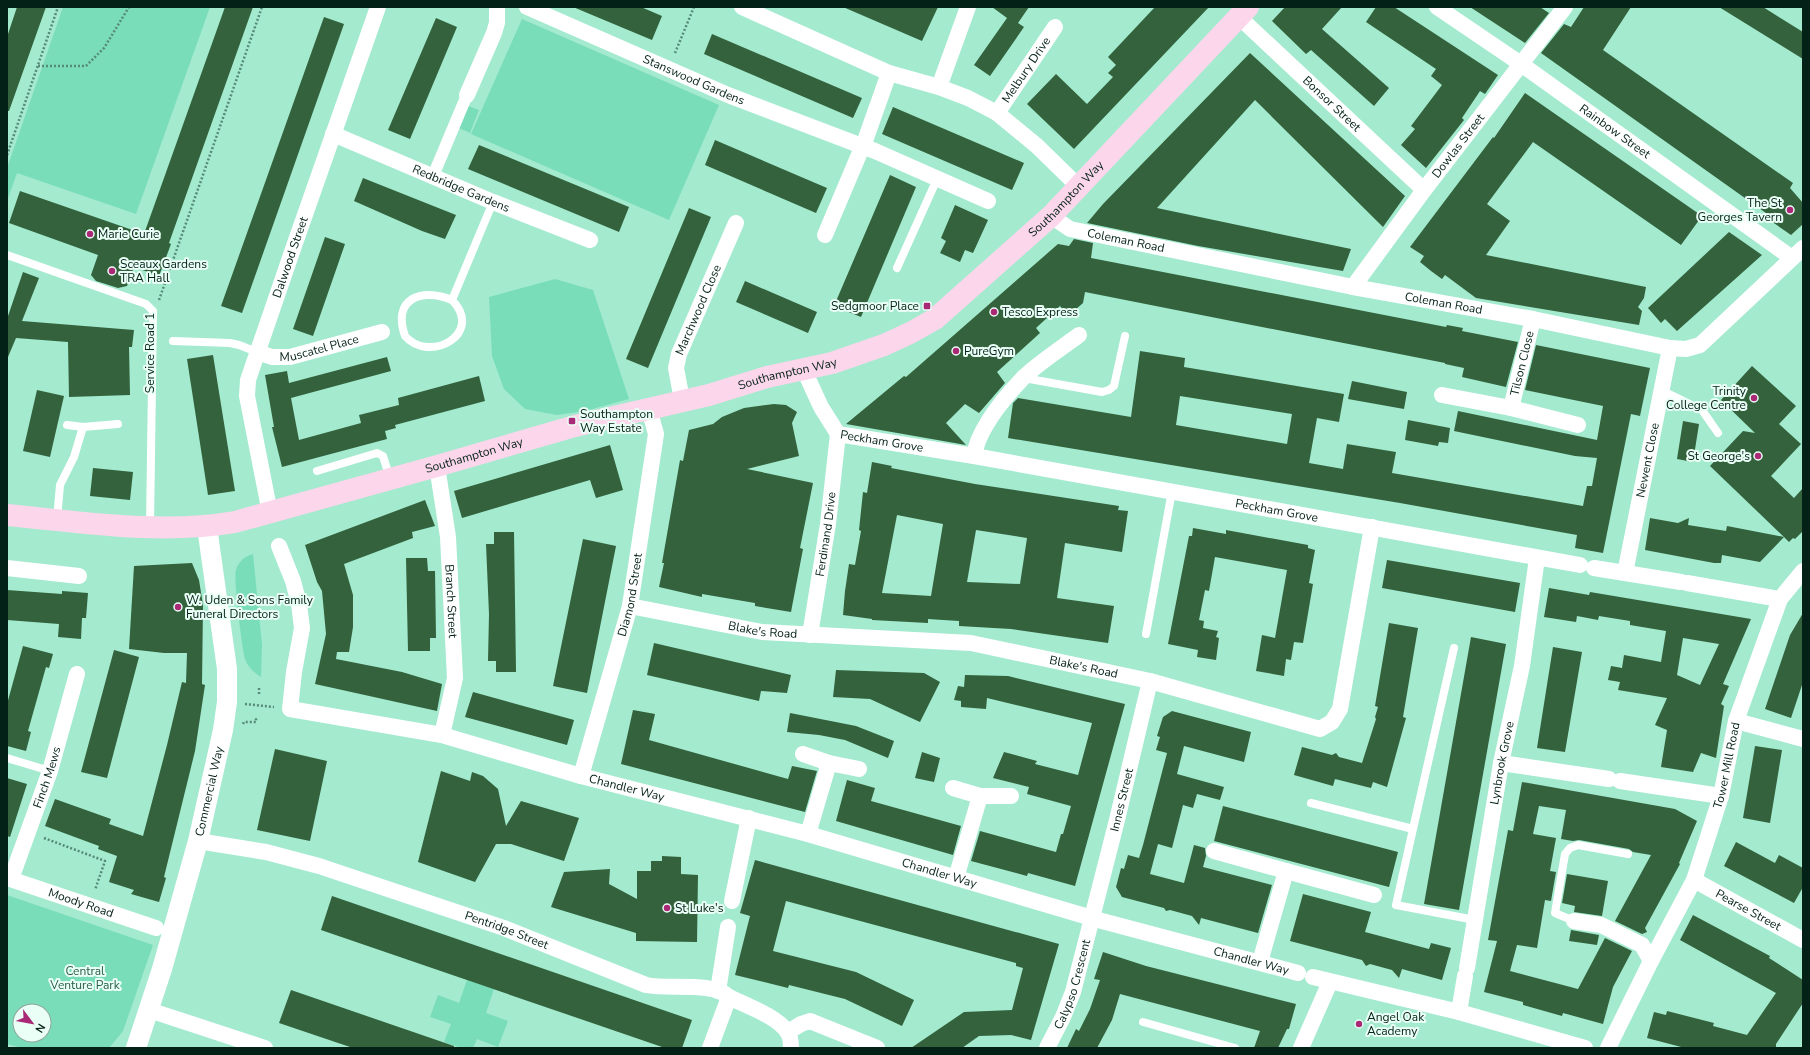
<svg xmlns="http://www.w3.org/2000/svg" width="1810" height="1055" font-family="'Nunito Sans',sans-serif">
<rect width="100%" height="100%" fill="#a3eacf"/>
<!-- green -->
<path fill="#7addba" fill-rule="evenodd" d="M63 7H210L136 214 17 173 7 201V168Z
M522 19 719 105 669 220 471 134Z
M468 106 479 110 470 133 459 128Z
M555 279 593 290 629 399 585 411 557 415 525 409 504 389 492 356 489 297Z
M253 554 262 645 261 677C253 672 248 667 245 659 242 648 233 578 236 570 238 562 245 556 253 554Z
M7 895 153 945 123 1031 109 1048H21L7 1044ZM20 1011H44V1035H20Z
M467 980 494 989 486 1013 508 1021 498 1047 477 1039 473 1048H461L444 1042 451 1024 430 1017 438 995 459 1003Z"/>
<!-- building -->
<path fill="#33623c" fill-rule="evenodd" d="M17 7H46L9 111H7V37Z
M225 7H253L169 243 171 244 159 276 134 267 127 286 118 288 96 281 91 275 98 255 9 223 20 191 144 234Z
M573 7H641L662 16 652 40Z
M843 7H938L922 41Z
M992 7H1029L1018 23 1024 27 990 76 974 65 1007 18Z
M1155 7H1209L1074 149 1027 104 1056 74 1087 104 1113 77 1108 73 1116 65 1108 57Z
M1285 7H1342L1322 29 1389 88 1374 106 1311 50 1306 54 1272 21Z
M1376 7H1394L1498 75 1485 94 1480 91 1462 118 1464 120 1426 168 1401 145 1415 129 1411 126 1442 85 1431 76 1436 69 1366 22Z
M1470 7H1540L1549 13 1525 43Z
M1584 7H1631L1603 50 1793 183 1790 188 1803 203V224L1791 235 1771 221 1773 218 1541 53 1564 24 1571 27Z
M1719 7H1763L1803 32V59Z
M324 17 344 24 242 313 221 306Z
M436 18 457 27 410 139 388 130Z
M712 34 862 98 853 118 704 54Z
M1250 53 1405 196 1383 227 1255 100 1157 208 1351 249 1343 271 1198 246 1087 223 1103 204Z
M1525 93 1702 216 1681 245 1533 142 1487 204 1510 221 1486 255 1646 287 1644 298 1638 307 1642 311 1639 325 1476 298 1445 275 1442 279 1431 271 1420 262 1424 256 1410 247 1493 137 1494 138Z
M893 107 1024 163 1012 190 882 134Z
M715 140 827 188 816 213 705 165Z
M479 145 629 207 619 232 468 169Z
M890 175 916 187 861 317 834 306Z
M363 178 456 215 445 239 422 231 354 201Z
M955 205 988 220 973 253 965 250 960 262 940 253 946 241 941 238Z
M689 208 711 217 648 368 626 359Z
M1729 232 1762 255 1677 331 1665 319 1661 323 1648 308Z
M325 237 345 244 313 336 293 329Z
M1074 239 1093 243 1091 258 1446 327 1447 325 1463 328 1462 331 1518 342 1506 387 1462 377 1464 368 1445 364V363L1085 292 1083 303 1068 316 1060 306 1036 328 1040 333 997 372 1005 383 979 413 965 404 946 423 966 445 846 424 904 376 906 377 1058 244 1069 246Z
M23 272 39 278 22 321 134 330 132 347H129L130 395 69 397 68 342 16 338 8 357H7V319Z
M745 281 817 312 808 333 736 302Z
M1536 345 1650 368 1640 416 1631 414 1603 553 1575 548 1577 535 1400 503 1008 438 1013 403 1018 398 1131 417 1140 351 1185 358 1184 367 1344 394 1339 422 1317 418 1309 463 1343 469 1347 444 1396 452 1392 473 1583 506 1587 486H1592L1597 458 1575 456 1454 431 1458 411 1597 440 1603 406 1525 390ZM1180 396 1292 414 1287 444 1176 425Z
M213 355 235 491 208 495 187 359Z
M387 357 391 371 291 398 299 440 361 423 359 415 399 405 398 398 479 376 485 401 395 425 396 428 385 431 387 439 282 467 272 427H274L265 375 287 371 289 383Z
M1752 366 1796 406 1779 424 1801 444 1771 476 1794 498 1803 488V531L1795 539 1793 538 1789 542 1784 537 1760 562 1722 555 1721 563H1714L1645 550 1650 518 1678 523 1689 518 1688 525 1726 531 1727 526 1784 537 1710 466 1743 431 1755 433 1721 400Z
M1352 381 1407 392 1404 409 1348 399Z
M37 390 64 396 50 457 23 451Z
M774 404 786 405 797 412 792 423 799 456 747 469 813 483 800 548 803 549 791 612 755 606V603L702 594V597L659 587 664 563H662L680 460 683 461 689 430 713 424 722 417 744 408Z
M1408 420 1450 428 1448 443 1439 442 1438 446 1405 440Z
M1683 421 1699 424 1693 462 1677 459Z
M610 445 623 490 596 498 590 480 462 518 454 491Z
M872 462 892 466 891 468 975 484 1119 506 1118 510 1128 511 1122 552 1065 543 1057 598 1114 606 1108 643 1011 629 959 626V621L928 619V623L872 620V619L843 615 845 591 849 564 855 565 861 531 859 530 863 492 867 493ZM897 515 943 524 931 596 882 593ZM976 530 1027 538 1020 584 967 582Z
M93 468 133 472 130 500 90 496Z
M425 500 435 526 412 532 413 538 344 564 353 595V627L349 652H337L336 659 402 672 442 684 437 711 315 684 326 634 322 591 317 582 305 545Z
M1193 528 1226 534V530L1308 545V548L1315 550 1309 583 1313 584 1303 643 1294 642 1291 660 1286 659 1284 676 1256 671 1262 635 1275 638 1287 570 1215 557 1209 591 1205 590 1199 620 1204 621 1203 628 1218 631 1216 637 1219 638 1216 660 1197 657 1198 650 1168 644 1189 536H1192Z
M494 532H514L516 672H496V661H488L489 614 486 544H494Z
M583 539 616 546 587 693 553 686Z
M406 558H427L428 571H435L436 638H430V651H408Z
M1387 560 1520 583 1515 612 1382 588Z
M192 563 199 580 203 605 202 684 205 685 195 751 164 877 166 878 159 902 131 894 134 890 109 882 117 856 98 849 99 846 45 826 55 799 111 819 109 824 143 836 167 745 182 682 186 683 187 653H164L129 649 134 566Z
M1549 588 1589 595 1590 592 1751 619 1723 684 1729 686 1721 704 1724 706 1716 758 1701 753 1693 772 1661 767 1667 730 1655 725 1667 698 1618 690 1620 682 1608 680 1611 666 1622 668 1624 655 1661 662 1666 631 1630 625V621L1599 616 1598 620 1577 616 1576 622 1544 617ZM1683 638 1719 644 1700 685 1677 675Z
M7 590 62 594V591L88 593 86 618H82L81 639 58 637 59 624 7 620Z
M1803 613V682L1791 718 1765 709 1790 635Z
M1389 623 1418 628 1403 717 1406 718 1387 787 1373 782 1371 788 1335 779 1333 786 1294 775 1302 747 1332 755 1336 753 1339 757 1362 763 1376 719 1375 717 1378 707 1375 706Z
M1471 637 1506 644 1459 910 1424 904Z
M654 643 791 675 787 693 761 691 759 701 647 675Z
M23 646 53 654 49 668 46 667 28 731 31 732 26 751 7 746V704Z
M1553 647 1582 652 1565 752 1537 748Z
M114 650 139 657 107 778 81 772Z
M836 670 924 673 940 682 920 722 870 699 833 697Z
M965 675 1008 676 1125 704 1075 886 1028 873 1027 876 971 861 980 831 1056 852 1061 834H1063L1071 806 1027 794 1029 787 993 778 1004 752 1037 761 1035 764 1078 775 1092 723 987 698 986 709 961 707V701L954 700 958 686 964 687Z
M473 692 574 720 567 745 465 717Z
M633 710 655 714 649 740 788 779 792 766 817 771 805 812 621 764Z
M1172 711 1251 732 1244 762 1184 746 1177 774 1224 787 1220 800 1197 794 1193 808 1183 805 1172 848 1158 844 1150 874 1184 883 1194 845 1205 848 1206 856 1203 867 1272 885 1258 933 1201 918 1199 925 1192 916 1170 910 1166 911 1164 908 1122 897 1116 887 1121 868 1124 869 1128 855 1139 858 1143 845 1167 753 1156 750 1160 737 1157 736 1163 717Z
M790 713 856 726 894 741 888 758 845 740 819 735 787 732Z
M1755 746 1782 750 1770 823 1743 818Z
M275 749 327 761 310 841 257 830Z
M922 752 940 758 934 782 915 778Z
M441 771 470 781 472 772 483 776 498 789 506 826 521 801 579 818 564 861 511 844H496L475 882 418 862Z
M7 778 27 784 10 837 7 836Z
M847 780 875 788 871 801 961 826 953 855 836 821Z
M1522 782 1675 809 1697 821 1679 863 1680 864 1645 928 1647 932 1642 934 1615 921 1651 855 1633 852 1629 849 1579 840 1573 841 1561 839 1566 810 1539 806 1533 834 1556 838 1550 871 1556 872 1551 901 1545 900 1537 948 1517 945 1510 971 1578 989 1605 938 1632 951 1613 987 1603 1024 1563 1013 1562 1016 1523 1005V1002L1484 992 1497 941 1488 940 1508 830 1513 831Z
M1223 806 1398 852 1389 887 1214 841Z
M1736 842 1775 863 1779 855 1803 868V887L1794 903 1724 866Z
M662 856 681 857V874L698 875 697 942 636 941V933L551 907 564 872 610 869 609 884 637 899V871H651V861H662Z
M755 860 1059 944 1031 1040 1011 1035 979 1036 962 1048H911L964 1012 1012 1010 1023 968 1016 966V963L786 901 773 951 856 972 914 1000 902 1026 845 999 789 985 788 988 735 975 750 916 740 913Z
M1567 874 1608 881 1602 916 1574 912 1575 906 1562 903Z
M1303 894 1371 912 1365 932 1429 949 1431 943 1451 948 1442 980 1402 969 1399 978 1392 970 1370 964 1366 966 1362 960 1290 941Z
M332 896 692 1020 682 1048H665L321 930Z
M1693 915 1770 956 1769 958 1803 980V1003L1776 1044V1048H1685L1647 1038 1654 1012 1666 1015 1667 1011 1714 1023 1713 1026 1747 1035 1776 993 1680 940Z
M1571 930 1599 935 1597 945 1569 941Z
M1103 952 1146 966 1296 1004 1289 1029H1287L1278 1048H1254L1260 1031 1120 994 1112 1020 1097 1048H1067L1076 1029 1079 1031 1090 1009 1100 980 1094 979Z
M291 990 454 1046V1048H353L279 1023Z"/>
<g fill="none" stroke-linecap="round" stroke-linejoin="round">
<!-- path -->
<path stroke="#578a78" stroke-width="2.5" stroke-dasharray="2 2" stroke-linecap="butt" d="M675 53 694 7
M38 66H86L104 48 129 7
M7 155 58 7
M159 300 262 7
M259 694V686
M245 704 274 707
M243 724 244 722H256V717
M44 838 105 861 95 890"/>
<!-- service -->
<path stroke="#fff" stroke-width="8" d="M7 255 146 304 153 311 150 527
M897 268 937 179
M452 300C421 287 392 299 405 336 429 364 485 334 452 300L493 202
M173 341 230 343 239 345 257 352
M1024 378 1102 392 1109 390 1114 386 1125 336
M1661 390 1702 410 1718 433
M67 425 83 427 118 424
M317 471 377 453 383 456 390 479
M57 519 60 485 74 457 83 427
M1146 634 1172 491
M7 758 50 771
M1311 803 1413 829 1396 905 1475 920
M1413 829 1454 648
M1574 921 1555 913 1565 854 1570 848 1578 845 1628 854
M1143 1022 1235 1048"/>
<!-- pedestrian -->
<path stroke="#fff" stroke-width="12" d="M433 176 467 95"/>
<!-- minor -->
<g stroke="#fff" stroke-width="16">
<path id="s1" d="M527 7 728 95 875 151 988 201"/>
<path d="M742 7 889 73 939 87 968 98 997 113 1037 146 1079 187"/>
<path id="s2" d="M1437 7 1521 64 1792 258"/>
<path id="s3" d="M1239 17 1424 190"/>
<path d="M939 87 968 7"/>
<path d="M467 95 494 33 497 23V7"/>
<path id="s4" d="M997 113 1055 27"/>
<path id="s5" d="M333 134 493 202 590 240"/>
<path id="s6" d="M1051 216 1070 229 1353 287 1533 319 1670 348 1686 349 1700 345 1803 248"/>
<path d="M825 235 866 138 889 73"/>
<path id="s7" d="M1353 287 1424 190 1565 7"/>
<path id="s8" d="M257 352 272 357H290L382 332"/>
<path id="s9" d="M804 370 821 407 838 434 974 456 1580 565"/>
<path d="M1442 395 1511 408 1578 425"/>
<path id="s10" d="M682 400 676 368 679 354 736 223"/>
<path id="s11" d="M1511 408 1533 319"/>
<path d="M974 456C978 429 1004 398 1023 378 1037 364 1063 347 1079 335"/>
<path id="s12" d="M437 466 448 537 455 678 442 735"/>
<path id="s13" d="M270 513 247 396 248 380 294 246 378 7"/>
<path id="s14" d="M279 546 293 581 299 604 302 628 294 672 290 709 442 735 581 776 808 834 1102 921 1298 973"/>
<path d="M7 568 79 576"/>
<path d="M1594 568 1681 582"/>
<path id="s15" d="M1625 573 1670 348"/>
<path d="M1687 583 1780 599"/>
<path id="s16" d="M630 606 762 632 971 643 1150 681 1320 729 1332 722 1340 709 1372 527"/>
<path id="s17" d="M810 635 828 524 838 434"/>
<path d="M1736 721 1803 739"/>
<path d="M803 754 829 763 859 769"/>
<path d="M1501 763 1609 779"/>
<path id="s18" d="M581 776 630 606 656 434 649 409"/>
<path d="M1620 781 1721 796"/>
<path d="M953 788 980 796H1011"/>
<path d="M808 834 829 763"/>
<path id="s19" d="M198 841 266 852 319 866 504 928 646 985C669 990 712 981 729 997 745 1005 779 1017 788 1033 791 1038 791 1043 791 1048"/>
<path d="M1214 851 1286 871 1260 962"/>
<path d="M1286 871 1374 895"/>
<path id="s20" d="M7 878 156 928"/>
<path d="M956 878 980 796"/>
<path id="s21" d="M11 879 50 771 77 674"/>
<path id="s22" d="M1694 880 1803 940"/>
<path d="M732 901 749 818"/>
<path d="M1574 921 1601 925 1642 945 1651 961"/>
<path id="s23" d="M1467 968 1501 763 1522 666 1537 558"/>
<path d="M1313 977 1459 1012 1585 1048"/>
<path d="M718 991 728 927"/>
<path d="M149 1010 265 1048"/>
<path d="M1459 1012 1465 976"/>
<path d="M788 1032 801 1024 810 1021 877 1048"/>
<path d="M710 1048 729 997"/>
<path id="s24" d="M1047 1048 1063 1017 1073 992 1117 820 1150 681"/>
<path d="M1301 1048 1330 982"/>
<path id="s25" d="M1608 1048 1651 961 1694 880 1721 796 1736 721 1780 599 1803 571"/>
</g>
<!-- tertiary -->
<path stroke="#fff" stroke-width="20" id="s26" d="M136 1048 162 969 198 841 223 730 227 702V669L207 527"/>
<!-- secondary -->
<path stroke="#fcd6eb" stroke-width="22" id="s27" d="M7 515C83 522 160 535 235 522L437 466 575 426 709 395 767 377 832 363 884 345 910 333 935 319 1051 216 1248 7"/>
</g>
<!-- markers -->
<g fill="#aa2976" stroke="#eafff6" stroke-width="1.5">
<circle cx="1790" cy="210" r="4"/>
<circle cx="90" cy="234" r="4"/>
<circle cx="112" cy="271" r="4"/>
<rect x="923" y="302" width="8" height="8" rx="2"/>
<circle cx="994" cy="312" r="4"/>
<circle cx="956" cy="351" r="4"/>
<circle cx="1754" cy="398" r="4"/>
<rect x="568" y="417" width="8" height="8" rx="2"/>
<circle cx="1758" cy="456" r="4"/>
<circle cx="178" cy="607" r="4"/>
<circle cx="667" cy="908" r="4"/>
<circle cx="1359" cy="1024" r="4"/>
</g>
<g text-anchor="middle" dominant-baseline="central" stroke-width="4" stroke-linejoin="round" paint-order="stroke">
<!-- street labels -->
<g font-size="12" fill="#042118" stroke="#eafff6">
<text stroke="none"><textPath href="#s4" startOffset="52">Melbury Drive</textPath></text>
<text stroke="none"><textPath href="#s1" startOffset="182">Stanswood Gardens</textPath></text>
<text stroke="none"><textPath href="#s3" startOffset="127">Bonsor Street</textPath></text>
<text stroke="none"><textPath href="#s2" startOffset="217">Rainbow Street</textPath></text>
<text stroke="none"><textPath href="#s7" startOffset="176">Dowlas Street</textPath></text>
<text stroke="none"><textPath href="#s5" startOffset="139">Redbridge Gardens</textPath></text>
<text stroke="none"><textPath href="#s27" startOffset="1137">Southampton Way</textPath></text>
<text stroke="none"><textPath href="#s6" startOffset="80">Coleman Road</textPath></text>
<text stroke="none"><textPath href="#s13" startOffset="265">Dalwood Street</textPath></text>
<text stroke="none"><textPath href="#s6" startOffset="404">Coleman Road</textPath></text>
<text stroke="none"><textPath href="#s10" startOffset="95">Marchwood Close</textPath></text>
<text stroke="none"><textPath href="#s8" startOffset="64">Muscatel Place</textPath></text>
<text transform="translate(150 353) rotate(-90)">Service Road 1</text>
<text stroke="none"><textPath href="#s11" startOffset="46">Tilson Close</textPath></text>
<text stroke="none"><textPath href="#s27" startOffset="801">Southampton Way</textPath></text>
<text stroke="none"><textPath href="#s9" startOffset="117">Peckham Grove</textPath></text>
<text stroke="none"><textPath href="#s27" startOffset="477">Southampton Way</textPath></text>
<text stroke="none"><textPath href="#s15" startOffset="115">Newent Close</textPath></text>
<text stroke="none"><textPath href="#s9" startOffset="518">Peckham Grove</textPath></text>
<text stroke="none"><textPath href="#s17" startOffset="102">Ferdinand Drive</textPath></text>
<text stroke="none"><textPath href="#s18" startOffset="188">Diamond Street</textPath></text>
<text stroke="none"><textPath href="#s12" startOffset="136">Branch Street</textPath></text>
<text stroke="none"><textPath href="#s16" startOffset="135">Blake's Road</textPath></text>
<text stroke="none"><textPath href="#s16" startOffset="459">Blake's Road</textPath></text>
<text stroke="none"><textPath href="#s23" startOffset="208">Lynbrook Grove</textPath></text>
<text stroke="none"><textPath href="#s25" startOffset="308">Tower Mill Road</textPath></text>
<text stroke="none"><textPath href="#s21" startOffset="108">Finch Mews</textPath></text>
<text stroke="none"><textPath href="#s14" startOffset="514">Chandler Way</textPath></text>
<text stroke="none"><textPath href="#s26" startOffset="267">Commercial Way</textPath></text>
<text stroke="none"><textPath href="#s24" startOffset="260">Innes Street</textPath></text>
<text stroke="none"><textPath href="#s14" startOffset="838">Chandler Way</textPath></text>
<text stroke="none"><textPath href="#s20" startOffset="78">Moody Road</textPath></text>
<text stroke="none"><textPath href="#s22" startOffset="62">Pearse Street</textPath></text>
<text stroke="none"><textPath href="#s19" startOffset="322">Pentridge Street</textPath></text>
<text stroke="none"><textPath href="#s14" startOffset="1162">Chandler Way</textPath></text>
<text stroke="none"><textPath href="#s24" startOffset="69">Calypso Crescent</textPath></text>
</g>
<!-- poi labels -->
<g font-size="12" fill="#042118" stroke="#eafff6" text-anchor="start">
<text x="1782" y="203" text-anchor="end">The St<tspan x="1782" dy="14">Georges Tavern</tspan></text>
<text x="98" y="234">Marie Curie</text>
<text x="120" y="264">Sceaux Gardens<tspan x="120" dy="14">TRA Hall</tspan></text>
<text x="919" y="306" text-anchor="end">Sedgmoor Place</text>
<text x="1002" y="312">Tesco Express</text>
<text x="964" y="351">PureGym</text>
<text x="1746" y="391" text-anchor="end">Trinity<tspan x="1746" dy="14">College Centre</tspan></text>
<text x="580" y="414">Southampton<tspan x="580" dy="14">Way Estate</tspan></text>
<text x="1750" y="456" text-anchor="end">St George's</text>
<text x="186" y="600">W. Uden &amp; Sons Family<tspan x="186" dy="14">Funeral Directors</tspan></text>
<text x="675" y="908">St Luke's</text>
<text x="1367" y="1017">Angel Oak<tspan x="1367" dy="14">Academy</tspan></text>
</g>
<!-- park labels -->
<g font-size="12" fill="#2c5e4d" stroke="#eafff6">
<text x="85" y="971">Central<tspan x="85" dy="14">Venture Park</tspan></text>
</g>
</g>
<!-- border -->
<rect width="1810" height="1055" fill="none" stroke="#042118" stroke-width="16"/>
<!-- north arrow -->
<g transform="translate(32 1023) rotate(122)"><circle r="19" fill="#eafff6" stroke="#8ea69d"/>
<path d="M0-3L7 15L0 10L-7 15Z" fill="#aa2976"/>
<text y="-6" font-size="11" font-weight="bold" text-anchor="middle" fill="#042118">N</text>
</g>
</svg>
